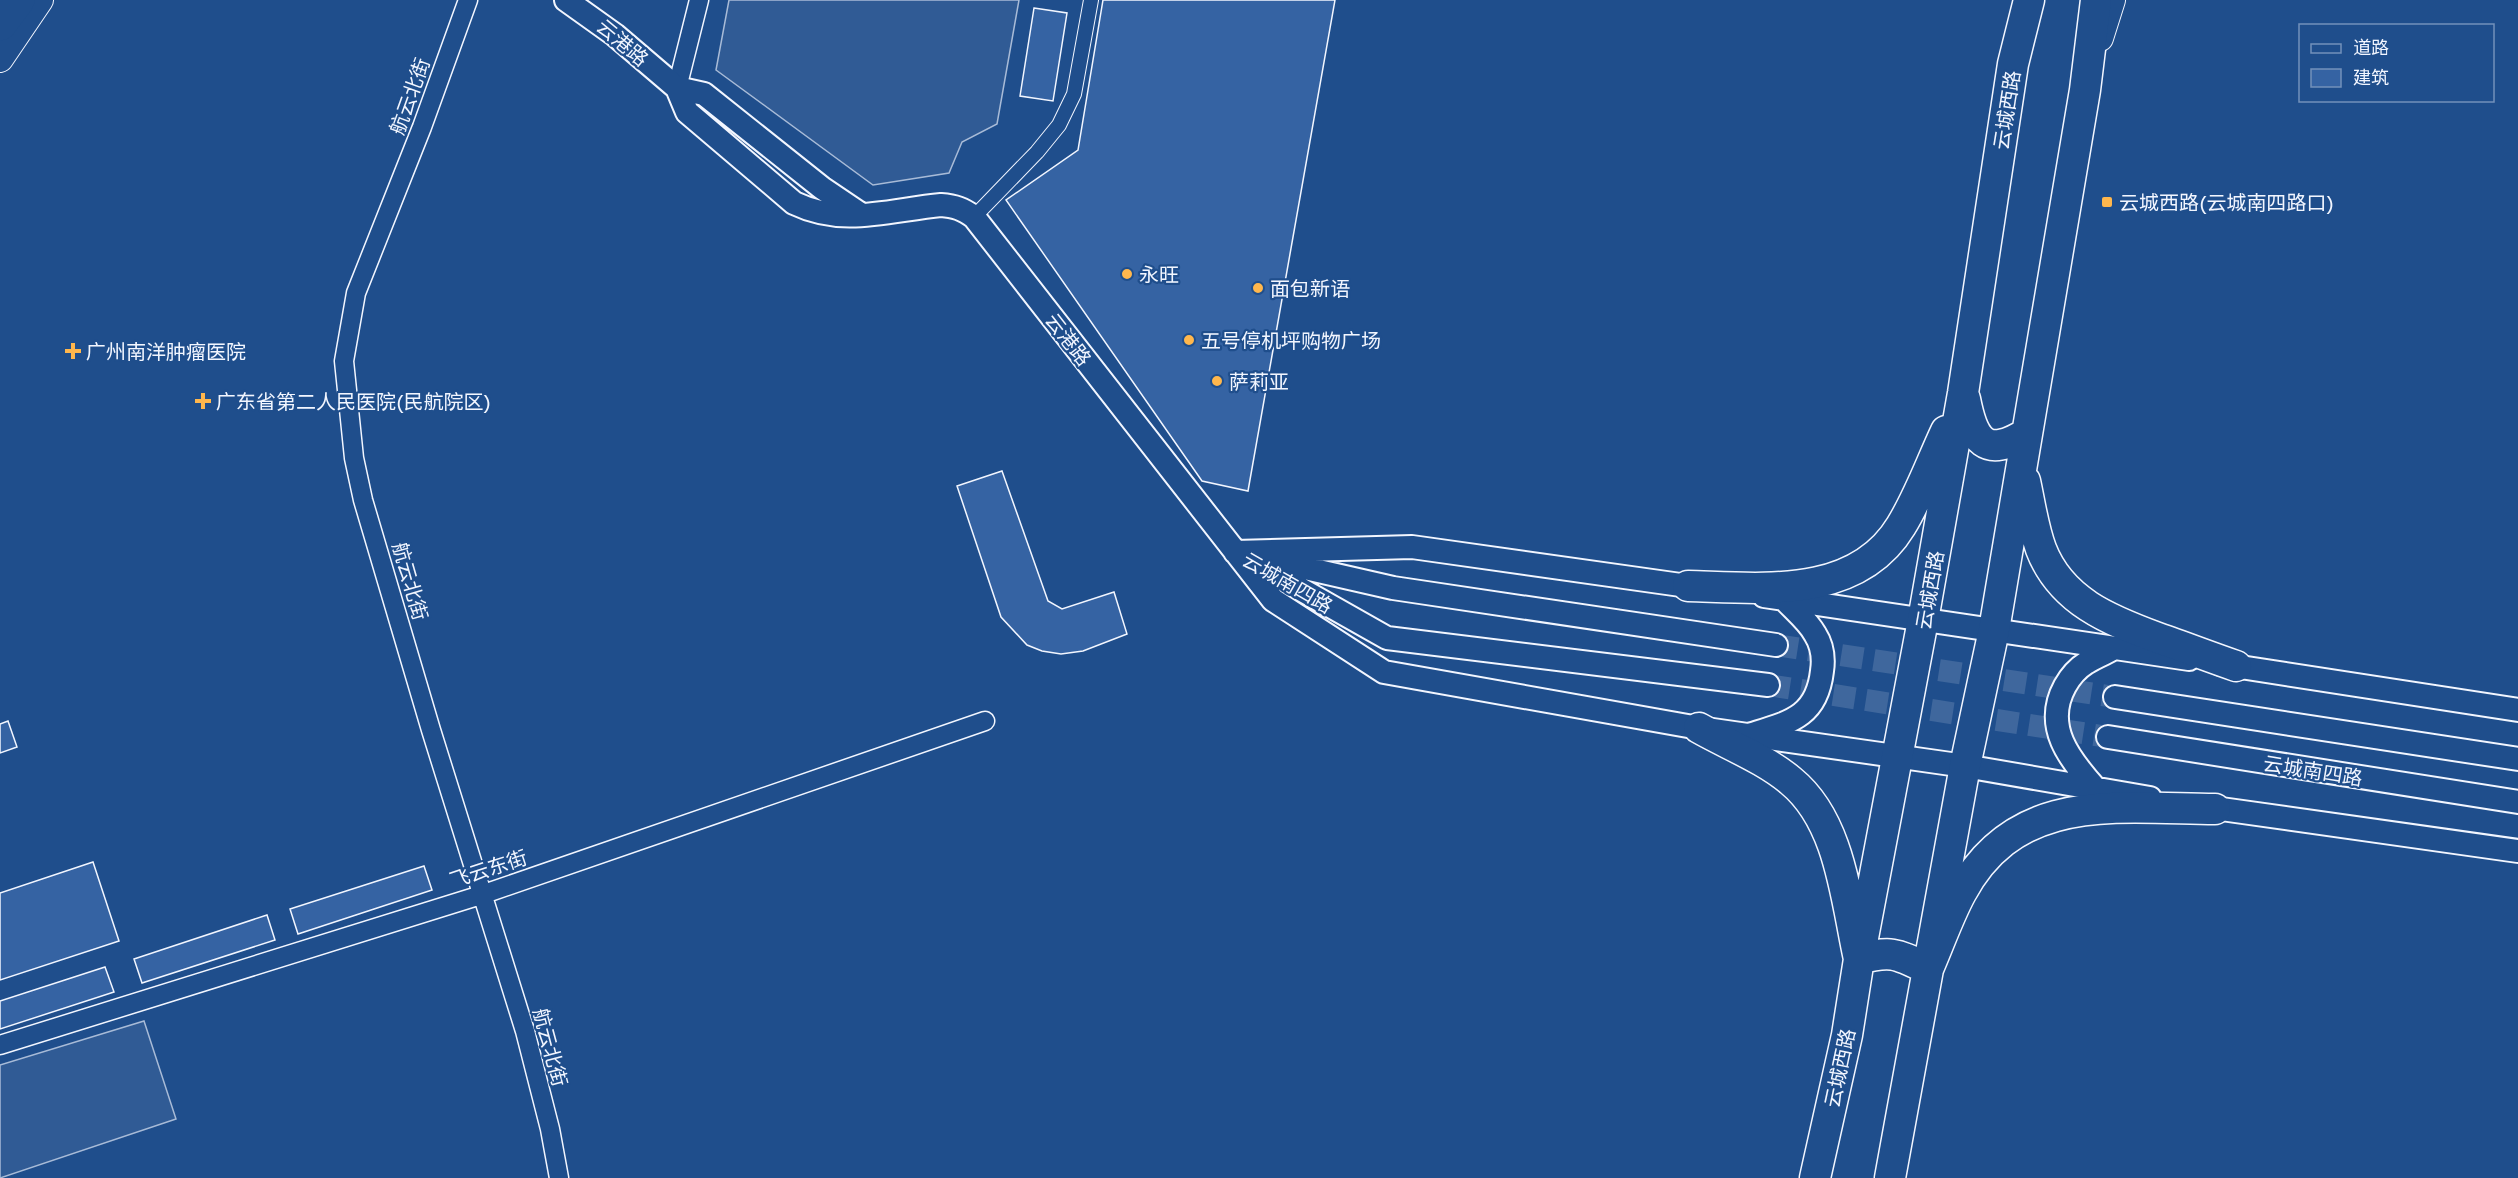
<svg xmlns="http://www.w3.org/2000/svg" width="2518" height="1178" font-family="'Golos Text','Noto Sans SC',sans-serif">
<rect width="100%" height="100%" fill="#1f4e8c"/>
<!-- parking -->
<path fill="#305b95" stroke="#a8bbd7" stroke-width="1.5" d="M729 0H1019L997 124 962 142 949 173 873 185 716 70Z
M144 1021 176 1119 0 1178V1065Z"/>
<!-- building -->
<path fill="#3563a3" stroke="#f2f6ff" stroke-width="1.5" d="M1103 0H1335L1248 491 1202 481 1006 200 1078 150Z
M1034 8 1067 13 1053 101 1020 96Z
M1002 471 1048 601 1062 609 1114 592 1127 634 1083 651 1061 654 1042 651 1027 645 1001 617 957 486Z
M8 721 17 747 0 753V724Z
M93 862 119 941 0 980V893Z
M424 866 432 890 298 934 290 909Z
M267 915 275 940 142 983 134 959Z
M105 967 114 992 0 1029V1001Z"/>
<g fill="none" stroke-linecap="round" stroke-linejoin="round">
<!-- tertiary-tunnel -->
<path stroke="#3f679d" stroke-width="22" stroke-dasharray="22 11" stroke-linecap="butt" d="M1776 645 2115 697
M1768 685 2108 737"/>
<!-- pedestrian casing -->
<g stroke="#f2f6ff" stroke-width="16">
<path id="pedestrian" d="M974 217 1037 152 1059 125 1074 94 1091 0"/>
</g>
<!-- minor casing -->
<g stroke="#f2f6ff" stroke-width="21">
<path id="minor" d="M468 0 422 127 356 293 344 361 354 458 363 500 431 730 525 1031 550 1129 559 1178
M677 88 699 0
M0 1045 481 895 985 721"/>
</g>
<!-- tertiary casing -->
<g stroke="#f2f6ff" stroke-width="26">
<path id="tertiary" d="M566 0 615 35 677 88 687 112 794 203C844 227 889 210 941 205 955 206 963 209 974 217L1273 600 1384 672 1699 728 1965 766 2150 798
M677 88 704 94 822 188 862 215
M1235 552 1412 547 1702 588
M1247 559 1387 638 1768 685
M1266 559 1393 588 1776 645
M1764 596 2189 659
M2221 664 2518 710
M2115 697 2518 759
M1752 734C1791 722 1817 716 1822 671 1824 658 1822 645 1815 634 1808 621 1794 610 1784 599
M2108 737 2518 802
M2096 789C2069 759 2043 726 2065 686 2070 677 2078 668 2086 663 2095 657 2106 653 2115 648
M2200 806 2518 851"/>
</g>
<!-- secondary casing -->
<g stroke="#f2f6ff" stroke-width="28">
<path id="secondary" d="M2100 38 2112 0
M0 59 40 0"/>
</g>
<!-- primary casing -->
<g stroke="#f2f6ff" stroke-width="33">
<path id="primary" d="M1965 399C1973 440 1985 460 2027 433
M2025 481C2030 504 2033 527 2041 549 2061 601 2109 620 2158 638 2184 647 2210 657 2236 666
M1688 586C1761 588 1856 600 1901 526 1919 497 1931 463 1946 431
M1699 728C1729 745 1765 759 1791 781 1841 822 1846 901 1859 959 1892 950 1897 954 1928 969 1939 944 1948 917 1961 893 2016 791 2116 808 2215 809
M1815 1178 1847 1035 1859 959 1923 620 1963 393 2013 64 2029 0
M1890 1178 1965 766 1994 630 2085 90 2096 0"/>
</g>
<!-- motorway casing -->
<g stroke="#f2f6ff" stroke-width="36">
<path id="motorway" d="M0 24 18 0"/>
</g>
<!-- pedestrian -->
<use href="#pedestrian" stroke="#1f4e8c" stroke-width="14"/>
<!-- minor -->
<use href="#minor" stroke="#1f4e8c" stroke-width="18"/>
<!-- tertiary -->
<use href="#tertiary" stroke="#1f4e8c" stroke-width="22"/>
<!-- secondary -->
<use href="#secondary" stroke="#1f4e8c" stroke-width="26"/>
<!-- primary -->
<use href="#primary" stroke="#1f4e8c" stroke-width="30"/>
<!-- motorway -->
<use href="#motorway" stroke="#1f4e8c" stroke-width="33"/>
</g>
<!-- markers -->
<g fill="#ffb74d" stroke="#1f4e8c" stroke-width="2">
<rect x="2101" y="196" width="12" height="12" rx="3"/>
<circle cx="1127" cy="274" r="6"/>
<circle cx="1258" cy="288" r="6"/>
<circle cx="1189" cy="340" r="6"/>
<path d="M70 342h6v6h6v6h-6v6h-6v-6h-6v-6h6z"/>
<circle cx="1217" cy="381" r="6"/>
<path d="M200 392h6v6h6v6h-6v6h-6v-6h-6v-6h6z"/>
</g>
<g text-anchor="middle" dominant-baseline="central" stroke-width="4.5" stroke-linejoin="round" paint-order="stroke">
<!-- street labels -->
<g font-size="20" fill="#f2f6ff" stroke="#1f4e8c">
<text transform="translate(623 42) rotate(40)">云港路</text>
<text transform="translate(409 96) rotate(-70)">航云北街</text>
<text transform="translate(2006 110) rotate(-81)">云城西路</text>
<text transform="translate(1069 339) rotate(52)">云港路</text>
<text transform="translate(411 581) rotate(74)">航云北街</text>
<text transform="translate(1288 582) rotate(30)">云城南四路</text>
<text transform="translate(1929 590) rotate(-80)">云城西路</text>
<text transform="translate(2313 770) rotate(9)">云城南四路</text>
<text transform="translate(488 868) rotate(-18)">飞云东街</text>
<text transform="translate(551 1047) rotate(75)">航云北街</text>
<text transform="translate(1839 1068) rotate(-78)">云城西路</text>
</g>
<!-- poi labels -->
<g font-size="20" fill="#f2f6ff" stroke="#1f4e8c" text-anchor="start">
<text x="2119" y="202">云城西路(云城南四路口)</text>
<text x="1139" y="274">永旺</text>
<text x="1270" y="288">面包新语</text>
<text x="1201" y="340">五号停机坪购物广场</text>
<text x="86" y="351">广州南洋肿瘤医院</text>
<text x="1229" y="381">萨莉亚</text>
<text x="216" y="401">广东省第二人民医院(民航院区)</text>
</g>
</g>
<!-- legend -->
<rect x="2299" y="24" width="195" height="78" fill="#1f4e8c" stroke="#7391ba" stroke-width="1.5"/>
<rect x="2311" y="44" width="30" height="9" fill="#1f4e8c" stroke="#7391ba" stroke-width="1.5"/>
<text x="2353" y="54" font-size="18" fill="#f2f6ff">道路</text>
<rect x="2311" y="69" width="30" height="18" fill="#3563a3" stroke="#7391ba" stroke-width="1.5"/>
<text x="2353" y="84" font-size="18" fill="#f2f6ff">建筑</text>
</svg>
